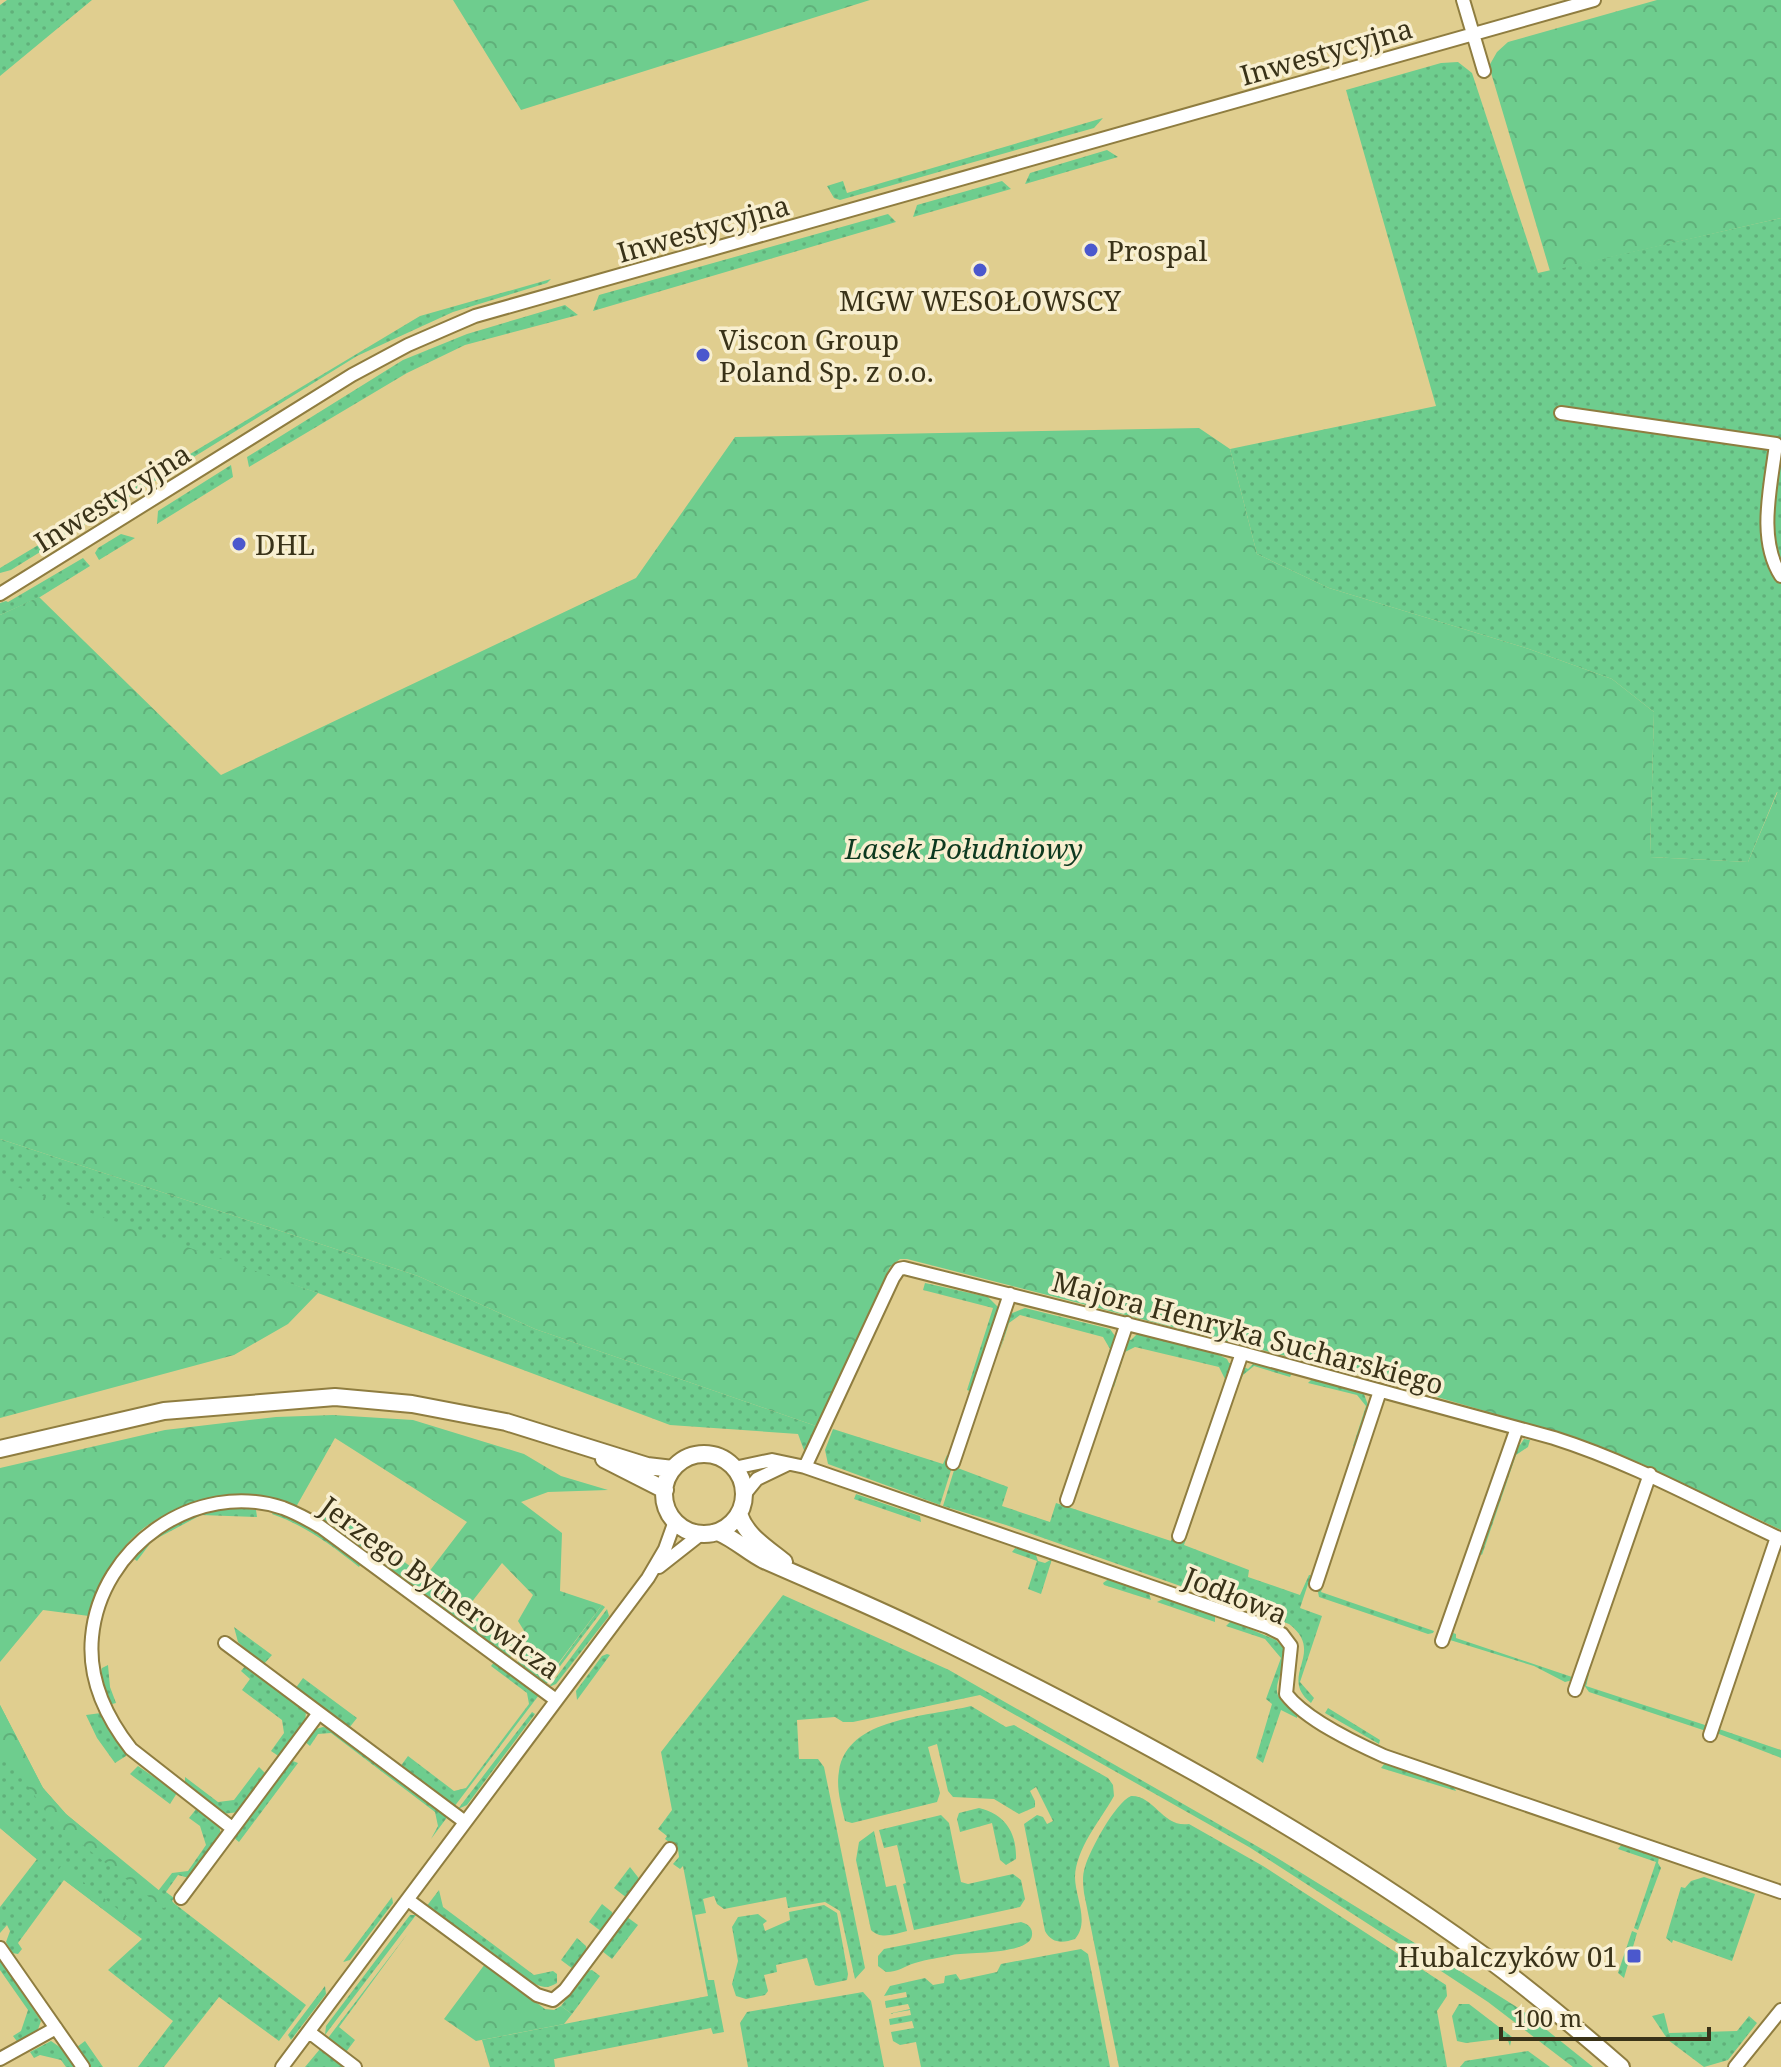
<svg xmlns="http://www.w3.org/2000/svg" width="1781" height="2067" font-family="'Noto Serif',serif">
<defs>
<pattern id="grass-dots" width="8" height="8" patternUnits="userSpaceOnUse" patternTransform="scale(2)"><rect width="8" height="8" fill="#6ecd8e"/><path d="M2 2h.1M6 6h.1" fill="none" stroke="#60b07a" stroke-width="1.8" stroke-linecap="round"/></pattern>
<pattern id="forest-crowns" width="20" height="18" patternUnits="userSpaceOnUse" patternTransform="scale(2)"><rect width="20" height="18" fill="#6ecd8e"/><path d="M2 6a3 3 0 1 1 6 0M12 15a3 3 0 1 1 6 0" fill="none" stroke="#60b07a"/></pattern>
</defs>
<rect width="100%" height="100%" fill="#e0ce8f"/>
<!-- grass -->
<path fill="url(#grass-dots)" d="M7 0H92L0 76V5Z
M1458 62 1472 73 1538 273 1781 218V794L1777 792 1748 862 1650 857 1654 712 1612 679 1529 649 1329 588 1257 554 1230 449 1436 406 1346 90 1441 63Z
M1103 118 1094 128 840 200 834 198 827 186 843 181 847 193Z
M1107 150 1118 157 1025 184 1030 173Z
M1002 181 1011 189 913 217 917 205Z
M888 214 896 222 593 311 599 295Z
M551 279 547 283 453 312 357 356 11 570 0 573V568L420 316Z
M565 305 578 315 465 345 407 373 249 467 247 457 403 360 467 334Z
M231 465 233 477 157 524 158 511Z
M121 534 135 538 99 560 95 553 98 548Z
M83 558 90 566 40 597 0 615V603L6 601 8 602Z
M0 1139 418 1276 535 1329 816 1426 805 1453 798 1434 670 1425 318 1293 0 1187Z
M925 1283 988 1297 999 1308 972 1392 967 1390 993 1308 923 1290Z
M1025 1308 1110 1329 1115 1336 1104 1380 1100 1379 1110 1349 1103 1337 1020 1315 1009 1323 1000 1351 1010 1314Z
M1137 1334 1217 1354 1227 1359 1229 1363H1233L1214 1424H1211L1225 1379 1219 1367 1135 1347 1125 1352 1114 1387 1112 1386 1128 1339 1131 1340Z
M1254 1363 1292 1373 1290 1377 1254 1366 1243 1375 1233 1398 1242 1370 1244 1367 1248 1369Z
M1312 1379 1364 1394 1368 1405 1356 1446H1353L1366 1406 1357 1395 1308 1383Z
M833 1429 943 1464 947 1455 949 1458 947 1465 952 1467 940 1505 828 1464 825 1450Z
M1524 1439 1530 1440 1528 1447 1516 1455 1482 1555 1479 1553 1516 1443 1520 1445Z
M1211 1464 1184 1545 1249 1570 1248 1577 1300 1595 1309 1575H1311L1300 1608 1322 1616 1300 1682 1314 1698 1311 1703C1277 1676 1327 1653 1289 1624L1006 1525 943 1506 955 1467 1008 1487 1002 1506 1050 1522 1056 1503 1171 1541 1179 1518 1184 1538Z
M856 1494 920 1516 921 1522 854 1499Z
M327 1504 371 1536 363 1548 319 1518Z
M233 1507 256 1510 257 1517 201 1515 152 1541 137 1561 131 1557C169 1526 182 1513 233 1507Z
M275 1509 323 1533 361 1564 359 1567C331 1545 306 1526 272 1514Z
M1016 1547 1036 1555 1038 1561 1045 1563 1052 1559 1041 1594 1028 1589 1037 1561 1012 1552Z
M1326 1567H1329L1321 1592 1434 1631 1433 1633 1428 1634 1319 1597 1318 1592Z
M1110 1578 1149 1593 1151 1600 1104 1585 1103 1583Z
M783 1595 949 1670 1274 1856 1447 1963 1441 1971 1249 1847 980 1695 853 1722H843L835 1717 797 1720 799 1759H818L824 1767 865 1968 855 1979 840 1911 825 1902 788 1908 786 1897 724 1909 717 1904 714 1896 703 1899 706 1913 695 1915 708 1980H714L724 2032 713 2034 711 2028 554 2059 555 2067H490L482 2040 708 1996 683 1866 680 1869 673 1864 679 1857 678 1849 665 1839 667 1836 658 1829 672 1810 661 1752Z
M1165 1598 1215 1616V1622L1157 1602Z
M602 1605 605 1607 545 1686 517 1665 518 1662 533 1674 552 1673Z
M466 1609 492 1628 506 1626 518 1637 510 1658 457 1621Z
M607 1609 609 1616 556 1684 549 1687Z
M1231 1621 1276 1640 1285 1650C1284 1684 1261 1690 1297 1714V1718L1281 1710 1263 1763 1256 1758 1272 1704 1266 1699 1281 1658 1265 1639 1226 1626Z
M234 1627 272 1655 263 1665 238 1642Z
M1453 1633 1456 1634V1638L1572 1677 1575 1670 1578 1671 1573 1680 1565 1682 1534 1666 1450 1640Z
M607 1654 610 1655 577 1700 576 1691 602 1656Z
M495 1661 539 1695 454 1807 400 1767 408 1756 454 1791 466 1788 529 1704 527 1693 491 1666Z
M108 1665 110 1687 116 1703 112 1704C102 1697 99 1679 102 1668Z
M246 1665 306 1711 305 1724 280 1757 271 1751 284 1733 282 1720 242 1690 250 1679 241 1671Z
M1587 1673 1589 1674 1586 1686 1708 1726 1706 1731 1589 1692 1584 1685Z
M303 1678 357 1718 349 1728 295 1689Z
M0 1705 43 1788 66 1814 158 1891 172 1873 188 1871 206 1845 200 1826 189 1818 197 1808 219 1824 221 1836 189 1878 178 1875 166 1892 174 1898 172 1901 175 1904 306 2005 279 2041 219 1997 164 2067H138L173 2021 108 1970 142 1939 64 1880 18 1943 22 1949 18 1954 12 1953 6 1942 10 1931 7 1925 0 1933V1907L37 1859 0 1828Z
M971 1706 1006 1727 1014 1725 1108 1778 1113 1785 1114 1796C1100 1821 1076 1848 1075 1877 1075 1897 1090 1922 1075 1939 1063 1943 1052 1944 1045 1931L1024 1824 1037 1815 1043 1817 1047 1824 1053 1821 1036 1787 1030 1791 1035 1801V1807L1019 1814 994 1799 953 1797 948 1791 937 1744 928 1747 940 1793 937 1802 852 1823 845 1821C841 1805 836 1788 839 1771 847 1717 928 1717 971 1706Z
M1328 1708 1380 1740 1379 1744 1325 1713Z
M532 1712 535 1714 467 1805 458 1809Z
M101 1713 127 1752 126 1756 115 1763 97 1738 86 1715Z
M323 1727 333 1729 448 1816 431 1839 438 1826 435 1812 331 1733 318 1734 310 1746 304 1741 312 1730Z
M1716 1728 1781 1750V1758L1719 1734 1716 1732Z
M290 1760 298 1763 239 1842 233 1837Z
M1385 1763 1454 1787 1456 1791 1381 1768Z
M138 1766 177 1793 170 1804 130 1774Z
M259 1767 267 1775 239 1812 223 1814 185 1786V1777L218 1802 234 1800Z
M1131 1796C1154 1795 1163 1828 1189 1824L1263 1866 1446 1985 1447 1996 1437 2011 1447 2067H1119L1084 1893C1083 1884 1082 1876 1085 1867 1090 1850 1115 1803 1131 1796Z
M979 1808C1005 1814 1017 1833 1016 1859L1006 1865 1000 1860 992 1823 960 1832 957 1819 959 1813Z
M941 1815 949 1823 961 1882 968 1884 1013 1874 1021 1880 1025 1899 1020 1907 914 1930 903 1884 906 1883 897 1845 884 1848 879 1830Z
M874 1831 886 1887 896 1885 907 1931C894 1934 881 1940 871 1930L856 1860 859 1842Z
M1622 1844 1659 1857 1658 1863 1661 1868 1638 1930 1634 1928 1656 1862 1618 1849Z
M630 1867 641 1881 627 1898 614 1888Z
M1704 1877 1755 1894 1732 1961 1673 1940 1672 1943 1666 1938 1681 1887 1685 1888 1691 1881Z
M439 1890 443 1907 534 1975 553 1971 557 1974V1983C553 1985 550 1987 545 1987 526 1986 446 1922 426 1907Z
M392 1897 393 1903 350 1960 343 1962Z
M602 1904 612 1912 613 1918 602 1932 589 1922Z
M824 1905 837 1913 848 1974 847 1980 819 1986 815 1985 807 1958 776 1965 777 1972 764 1975 768 1991 765 1995 746 1999 736 1996 732 1984 738 1961 732 1927 738 1917 758 1914 767 1921 763 1924 765 1931 790 1920 789 1912Z
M410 1915H416L325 2035 326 2026Z
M627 1917 638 1925 612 1959 602 1951Z
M1021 1922C1027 1924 1033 1927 1032 1935 1031 1955 967 1952 952 1955 940 1958 927 1959 915 1963 904 1966 899 1972 886 1972L878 1966V1956L884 1949Z
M1632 1931 1637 1933 1624 1978 1618 1973Z
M408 1933 339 2027 355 2040 346 2052 328 2038Z
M577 1938 586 1946 587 1953 573 1969 561 1960Z
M1081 1949 1088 1954 1110 2067H921L916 2042 900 2045 893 2041 891 2032 914 2028 912 2021 890 2025 889 2019 911 2015 910 2010 888 2014 910 2009 908 2004 886 2008 885 2001 907 1997 906 1992 884 1996 890 1986 925 1978 933 1985 944 1983 945 1976 956 1974 960 1980 997 1972 1001 1964Z
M0 1960 41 2021 37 2032 19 2044 13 2036 21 2031 28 2010 0 1970Z
M592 1970 600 1976 572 2014 561 2006 587 1971Z
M325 1986 326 1994 291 2040 288 2035Z
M863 1992 871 2001 884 2067H748L740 2023 747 2012Z
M1459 2004H1469L1512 2037 1510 2046 1507 2038 1466 2043 1457 2041 1452 2016Z
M1664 2013 1669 2033 1737 2031 1749 2016 1757 2023 1728 2060 1704 2067 1668 2040 1652 2016Z
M51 2041 64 2050 76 2067H66L61 2060 40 2055 34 2058 30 2052Z
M85 2041 103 2067H91L77 2047Z
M320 2049 344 2067H305Z
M1528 2051 1550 2067H1460L1465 2061Z"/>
<!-- forest -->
<path fill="url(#forest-crowns)" d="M453 0H870L521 110Z
M1657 0H1781V218L1550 271 1489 66 1497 52 1508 42Z
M1199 428 1230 449 1257 554 1329 588 1529 649 1612 679 1654 712 1650 857 1748 862 1778 791 1781 794V1530L1640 1463 1543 1428 1372 1378 907 1259H900L890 1267 816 1426 535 1329 418 1276 0 1139V615L39 597 221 775 636 578 735 437Z
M0 1181 318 1293 288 1324 234 1355 0 1418Z
M333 1415 413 1420 524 1454 561 1476 608 1490 548 1492 521 1502 562 1533 560 1591 602 1605 551 1673 533 1674 518 1662 528 1637 518 1621 533 1595 502 1563 457 1621 385 1566 392 1553 425 1577 467 1522 335 1438 296 1507C289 1504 281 1500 274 1498 264 1495 253 1496 243 1497 200 1498 155 1511 126 1545 109 1566 99 1591 89 1616L43 1610 0 1662V1468L165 1430 276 1417Z
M0 1705 43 1788 66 1814 172 1901 168 1907 163 1908 52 1821 24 1780 1 1755Z
M0 1813 36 1847 56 1873 62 1865 138 1925 134 1932 40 1862 0 1828Z
M1447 1963 1523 2011 1593 2067H1573L1488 2002 1441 1971Z
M485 1964 545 2009 554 2010 561 2006 572 2014 564 2024 476 2041 444 2019Z"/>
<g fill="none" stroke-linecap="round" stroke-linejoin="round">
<!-- street casing -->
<g stroke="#8f7d40" stroke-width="16">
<path id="street" d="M1463 0 1484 71
M1561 413 1776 444C1771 486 1757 539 1781 576
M0 594 352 375 408 345 475 316 1594 0
M953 1463 1010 1294
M805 1467 893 1278 899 1269 904 1268 1242 1353 1554 1438C1633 1463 1706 1504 1781 1539
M734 1468 772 1460 805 1467 1268 1627 1282 1634 1291 1646 1286 1694C1306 1720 1355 1743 1384 1756L1781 1892
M744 1495 757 1479 788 1464
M1067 1500 1127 1323
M1179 1536 1242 1353
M659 1567 701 1534
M1316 1584 1380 1391
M1442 1641 1517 1428
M225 1643 319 1713
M1575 1690 1650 1474
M1710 1735 1777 1537
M232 1828 131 1749C106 1717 88 1678 92 1637 100 1547 196 1479 283 1508 296 1513 309 1520 321 1527L556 1700
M181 1898 319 1713 465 1822
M408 1900 537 1995 553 2000 565 1990 670 1849
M0 1948 83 2067
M309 2032 355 2067
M0 2059 56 2028
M282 2067 648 1578 665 1549 675 1521
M1735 2067 1781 2010"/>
</g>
<!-- secondary casing -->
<g stroke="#8f7d40" stroke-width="20">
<path id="secondary" d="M0 1449 164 1411 335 1397 412 1404 506 1422 647 1466 673 1469
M664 1494a40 40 0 1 1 80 0a40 40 0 1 1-80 0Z
M604 1459 665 1490
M739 1514C746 1536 767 1548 784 1562
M718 1532C735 1539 748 1552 764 1560 818 1584 872 1606 925 1632 1118 1726 1305 1827 1480 1953 1529 1988 1576 2028 1621 2067"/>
</g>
<!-- street -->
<use href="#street" stroke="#fff" stroke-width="12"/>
<!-- secondary -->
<use href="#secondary" stroke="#fff" stroke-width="16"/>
</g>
<!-- markers -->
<g fill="#4b58cd" stroke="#f8efd0" stroke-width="3">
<circle cx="1091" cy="250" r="8"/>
<circle cx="980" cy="270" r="8"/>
<circle cx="703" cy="355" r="8"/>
<circle cx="239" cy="544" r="8"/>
<rect x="1626" y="1948" width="16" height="16" rx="4"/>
</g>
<g text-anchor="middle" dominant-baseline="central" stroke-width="7" stroke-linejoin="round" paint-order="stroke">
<!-- street labels -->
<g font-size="28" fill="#393218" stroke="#f8efd0">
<text transform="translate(1326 51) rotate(-16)">Inwestycyjna</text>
<text transform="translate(703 228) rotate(-16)">Inwestycyjna</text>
<text transform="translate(112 497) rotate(-32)">Inwestycyjna</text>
<text transform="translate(1248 1332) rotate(15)">Majora Henryka Sucharskiego</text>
<text transform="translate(441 1587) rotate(36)">Jerzego Bytnerowicza</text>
<text transform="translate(1236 1595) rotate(22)">Jodłowa</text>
</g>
<!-- poi labels -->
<g font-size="28" fill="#393218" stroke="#f8efd0" text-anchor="start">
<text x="1107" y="250">Prospal</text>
<text x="980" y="300" text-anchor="middle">MGW WESOŁOWSCY</text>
<text x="719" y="339">Viscon Group<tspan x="719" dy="32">Poland Sp. z o.o.</tspan></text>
<text x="255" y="544">DHL</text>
<text x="1618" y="1956" text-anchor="end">Hubalczyków 01</text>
</g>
<!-- park labels -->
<g font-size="28" font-style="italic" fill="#0d391f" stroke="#f8efd0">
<text x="964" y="848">Lasek Południowy</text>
</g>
</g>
<!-- scale -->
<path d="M1501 2027v12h208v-12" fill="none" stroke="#393218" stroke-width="4"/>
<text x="1513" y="2027" font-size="24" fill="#393218" stroke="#f8efd0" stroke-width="6" paint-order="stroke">100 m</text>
</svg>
